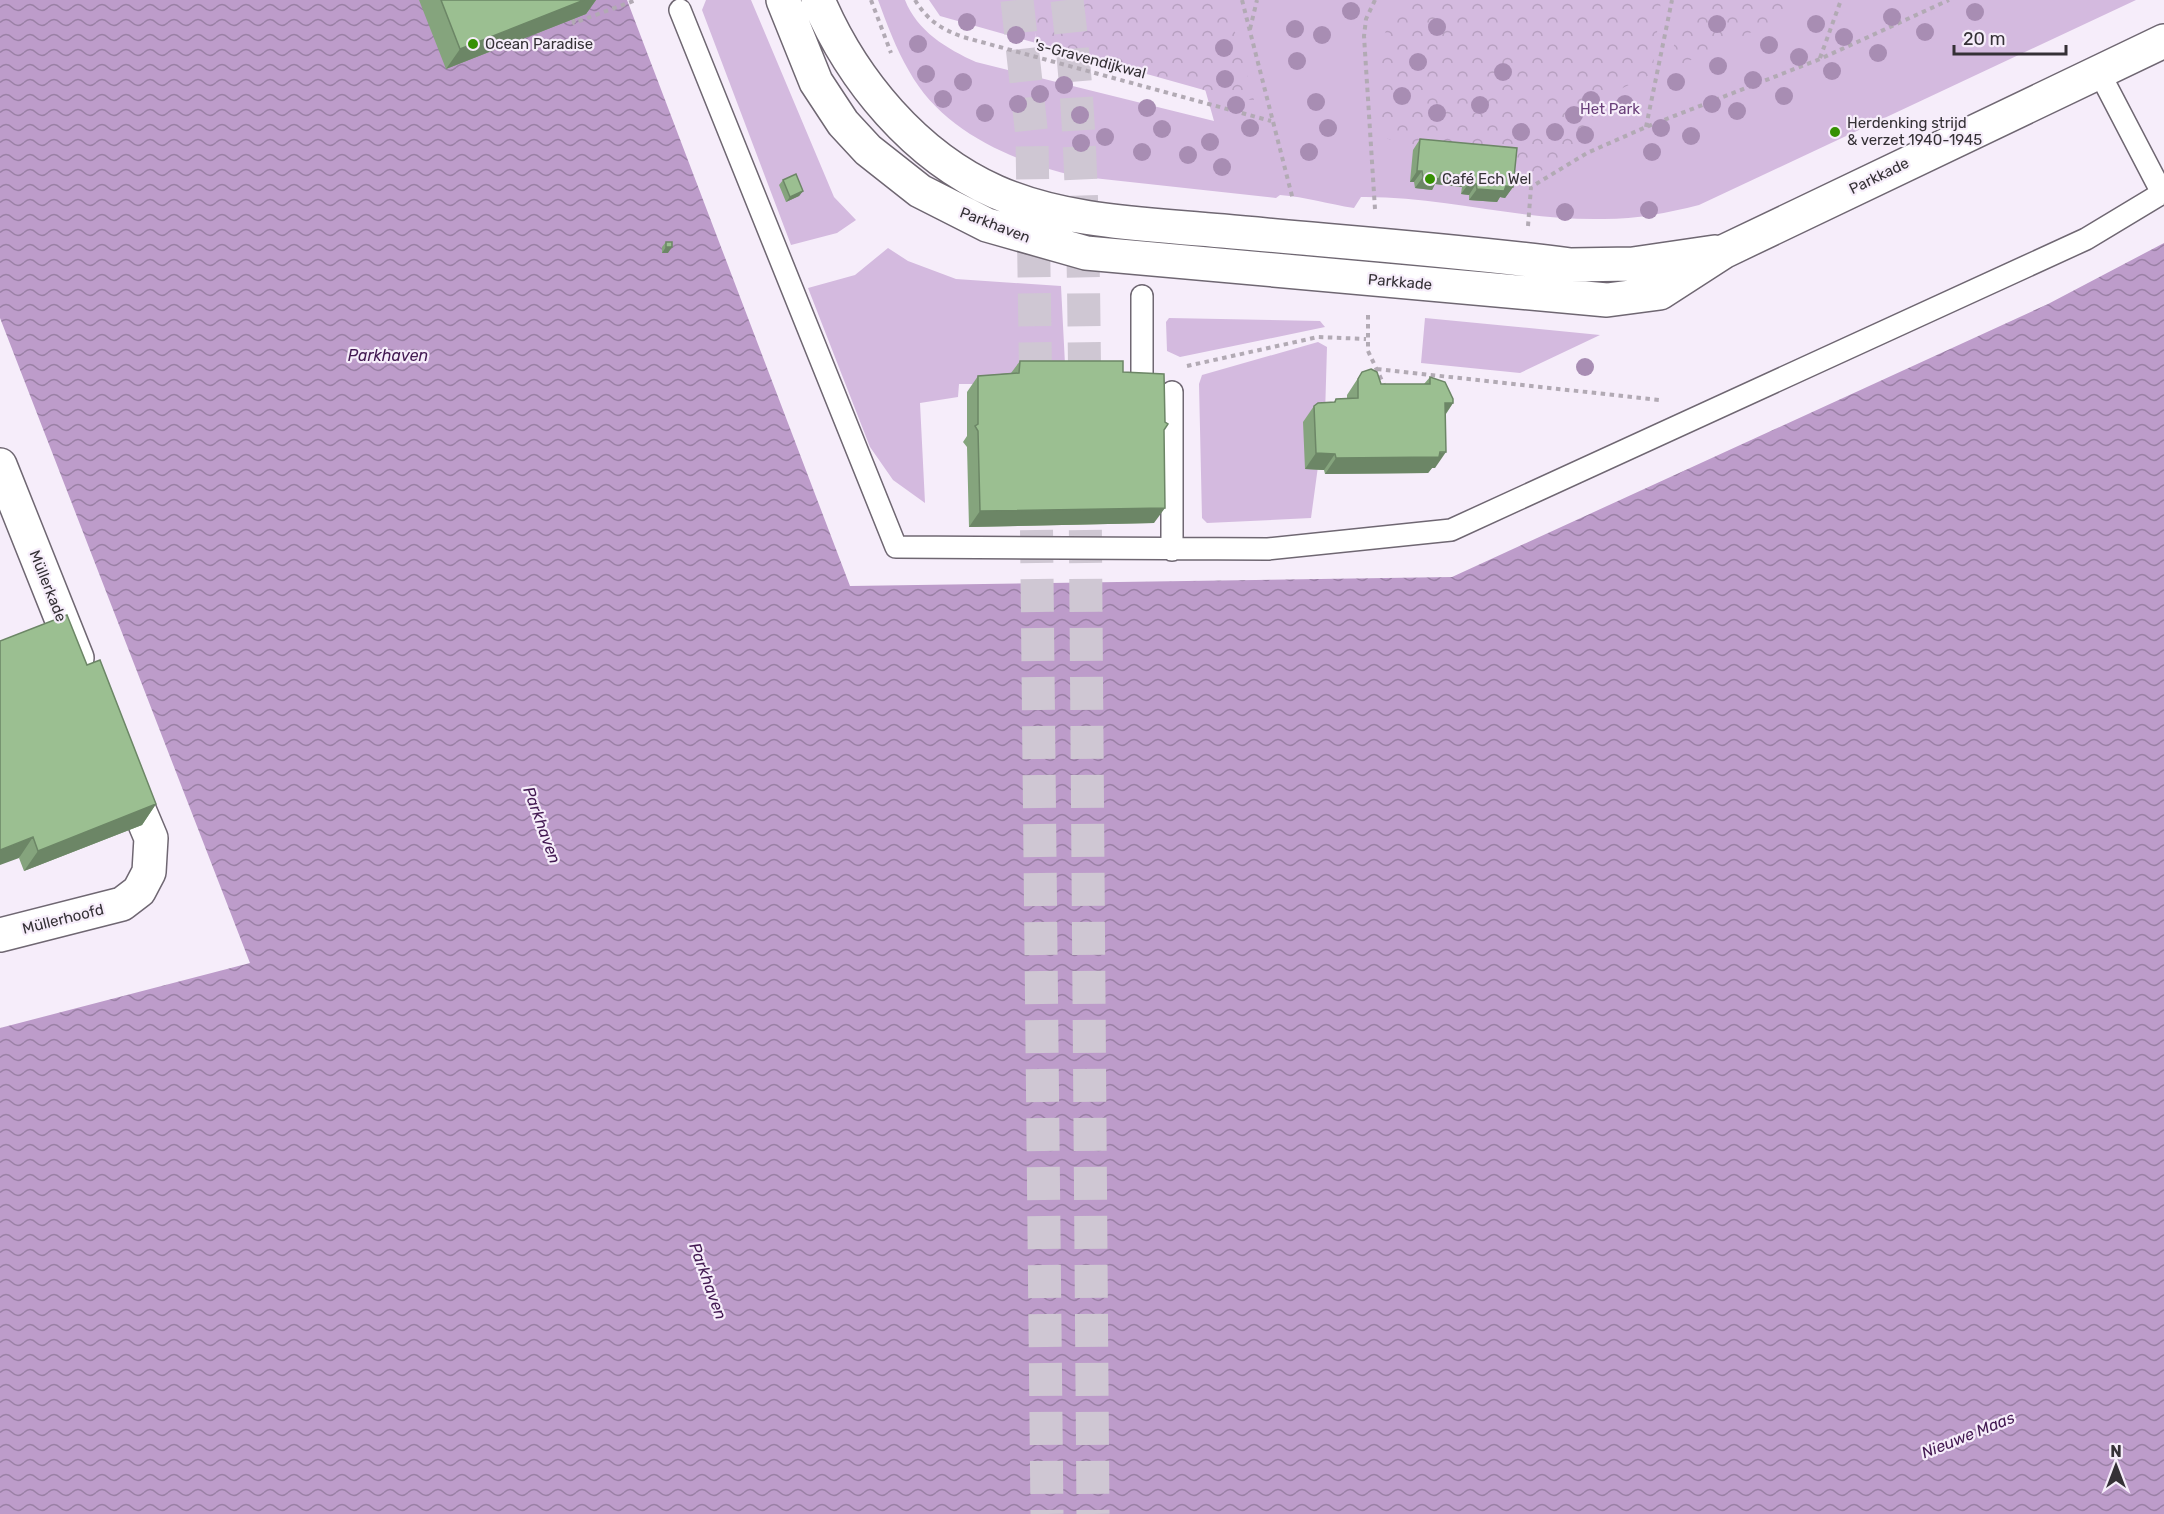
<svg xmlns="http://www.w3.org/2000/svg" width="2164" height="1514" font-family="Rubik,sans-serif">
<defs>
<pattern id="forest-crowns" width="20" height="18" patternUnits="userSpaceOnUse" patternTransform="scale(1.5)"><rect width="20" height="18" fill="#d4badf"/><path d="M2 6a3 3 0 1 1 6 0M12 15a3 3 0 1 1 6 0" fill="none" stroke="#b7a0c0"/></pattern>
<pattern id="water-waves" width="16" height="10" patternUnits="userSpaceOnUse" patternTransform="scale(1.5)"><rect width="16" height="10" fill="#bd9cca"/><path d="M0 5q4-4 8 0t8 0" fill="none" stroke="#9a80a5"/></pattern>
</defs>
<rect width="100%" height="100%" fill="#f6edfa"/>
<!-- green -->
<path fill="#d4badf" d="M706 0H751L834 197 856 220 837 233 791 245 702 10Z
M878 0H905C917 31 947 49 976 62L1214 121 1180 0H2136L1699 205C1667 213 1637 219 1604 219 1522 221 1442 196 1361 197L1354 208C1328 204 1306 197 1280 195L1276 198 1075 176C1012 161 942 131 909 71 896 49 887 24 878 0Z
M929 0H1032L1036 43 940 16Z
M888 248 908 261 956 279 1061 286 1066 384H959L958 397 920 403 925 503 893 480 870 447 808 288 855 275Z
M1169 318 1320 321 1325 327 1180 357 1167 351 1166 322Z
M1425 318 1600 335 1520 373 1421 363Z
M1318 342 1327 347 1325 415 1311 518 1207 523 1202 518 1199 384 1202 375Z"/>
<!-- forest -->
<path fill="url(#forest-crowns)" d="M1032 0H1226L1254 100 1236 99 1036 43Z
M1397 0H1661L1652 74C1612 94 1594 95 1586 143 1561 150 1556 165 1536 173 1527 177 1518 176 1508 176L1382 137 1378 92 1380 47Z
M1683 0H1809L1795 12 1669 70Z"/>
<!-- water -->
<path fill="url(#water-waves)" d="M0 0H627L850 586 1452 577 2048 304 2164 243V1514H0V1028L250 963 0 318Z"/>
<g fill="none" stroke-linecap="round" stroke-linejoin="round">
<!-- trunk-tunnel -->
<path stroke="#cfc7d3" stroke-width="33" stroke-dasharray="33 16" stroke-linecap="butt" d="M1017 0 1032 137 1036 405
M1067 0C1084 135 1083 269 1085 405
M1036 481 1047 1514
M1085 481 1093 1514"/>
<!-- service casing -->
<g stroke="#6f6772" stroke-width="24">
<path id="service" d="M680 10 896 547 1268 549 1451 530 2086 239 2164 192
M2099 72 2162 193
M1142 377V296
M1172 392V550"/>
</g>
<!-- minor casing -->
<g stroke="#6f6772" stroke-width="36">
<path id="minor" d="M0 465 77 658
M0 935 122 904 139 891 149 872 151 838 127 781"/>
</g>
<!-- tertiary casing -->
<g stroke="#6f6772" stroke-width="36">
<path id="tertiary" d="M783 0 816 82 843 123 868 150 920 191 987 225 1086 253 1607 300 1660 293 1725 251 2164 41
M818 0C852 80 915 156 996 192 1066 223 1148 224 1223 231 1339 242 1455 250 1571 265L1633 264 1715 252"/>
</g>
<!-- path -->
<path stroke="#b2aab4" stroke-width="4" stroke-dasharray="4.5 4.5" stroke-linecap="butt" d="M871 0 891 53
M915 0C927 20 941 29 963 37L1271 121
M1242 0 1293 200
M573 19 574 23 636 0
M1250 29 1257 0
M1820 58 1841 0
M1646 127 1672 0
M1375 209 1364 36 1366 19 1375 0
M1528 226 1531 187 1587 153 1646 127 1820 59 1949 0
M1368 315V351L1385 387
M1187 366 1318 337 1366 339
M1377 369 1659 400"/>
<!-- service -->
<use href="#service" stroke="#fff" stroke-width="21"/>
<!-- minor -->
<use href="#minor" stroke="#fff" stroke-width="33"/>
<!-- tertiary -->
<use href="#tertiary" stroke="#fff" stroke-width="33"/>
</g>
<!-- trees -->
<g fill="#a88db3">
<circle cx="1351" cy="11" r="9"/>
<circle cx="1975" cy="12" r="9"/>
<circle cx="1892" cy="17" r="9"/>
<circle cx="967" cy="22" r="9"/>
<circle cx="1717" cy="24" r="9"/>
<circle cx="1816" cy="24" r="9"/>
<circle cx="1437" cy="27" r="9"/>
<circle cx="1295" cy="29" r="9"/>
<circle cx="1925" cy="32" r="9"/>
<circle cx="1016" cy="35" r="9"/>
<circle cx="1322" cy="35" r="9"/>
<circle cx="1844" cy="37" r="9"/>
<circle cx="918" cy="44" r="9"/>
<circle cx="1769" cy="45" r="9"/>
<circle cx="1224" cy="48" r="9"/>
<circle cx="1878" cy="53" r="9"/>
<circle cx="1799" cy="57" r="9"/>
<circle cx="1297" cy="61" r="9"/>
<circle cx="1418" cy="62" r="9"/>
<circle cx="1718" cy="66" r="9"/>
<circle cx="1832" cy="71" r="9"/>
<circle cx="1503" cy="72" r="9"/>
<circle cx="926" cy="74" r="9"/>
<circle cx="1225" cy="79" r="9"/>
<circle cx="1753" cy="80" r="9"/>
<circle cx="963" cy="82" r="9"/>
<circle cx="1676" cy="82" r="9"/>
<circle cx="1064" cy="85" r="9"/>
<circle cx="1040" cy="94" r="9"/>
<circle cx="1402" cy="96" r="9"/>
<circle cx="1784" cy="96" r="9"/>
<circle cx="943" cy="99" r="9"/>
<circle cx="1591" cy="100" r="9"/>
<circle cx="1316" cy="102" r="9"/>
<circle cx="1018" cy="104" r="9"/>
<circle cx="1625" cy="104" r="9"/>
<circle cx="1712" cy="104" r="9"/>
<circle cx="1236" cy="105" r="9"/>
<circle cx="1480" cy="105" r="9"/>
<circle cx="1147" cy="108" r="9"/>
<circle cx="1737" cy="111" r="9"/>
<circle cx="985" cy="113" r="9"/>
<circle cx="1437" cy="113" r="9"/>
<circle cx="1080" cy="115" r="9"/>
<circle cx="1574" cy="115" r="9"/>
<circle cx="1250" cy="128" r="9"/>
<circle cx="1328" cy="128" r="9"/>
<circle cx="1661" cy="128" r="9"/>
<circle cx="1162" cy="129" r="9"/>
<circle cx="1521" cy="132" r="9"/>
<circle cx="1555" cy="132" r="9"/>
<circle cx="1585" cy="135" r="9"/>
<circle cx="1691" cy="136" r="9"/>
<circle cx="1105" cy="137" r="9"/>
<circle cx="1210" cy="142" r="9"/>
<circle cx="1081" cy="143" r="9"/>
<circle cx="1142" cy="152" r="9"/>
<circle cx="1309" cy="152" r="9"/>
<circle cx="1652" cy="152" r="9"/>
<circle cx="1188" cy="155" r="9"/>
<circle cx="1222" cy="167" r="9"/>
<circle cx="1649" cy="210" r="9"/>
<circle cx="1565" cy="212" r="9"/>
<circle cx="1585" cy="367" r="9"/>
</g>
<!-- wall -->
<path fill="#85a47d" d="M419 0H596L586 14 446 69Z
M1420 139 1513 187 1505 198 1500 197 1497 202 1469 200V195L1461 194 1462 187 1435 184 1432 190 1415 188 1414 182H1410L1413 150Z
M783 180 803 191 799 196 786 202 779 185Z
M666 242 668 253H662V247Z
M1020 361 1123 372 1164 430 1154 523 969 527 967 447 963 442 967 436V392L978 376 1011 373Z
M1362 372 1381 384H1424L1430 377 1453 403 1446 414 1435 468H1432L1428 473 1325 474 1324 470 1305 469 1303 422 1314 406 1334 402 1336 399H1347V395Z
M87 665 156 804 142 825 24 871 19 858Z"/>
<!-- shaded-wall -->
<path fill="#6c8666" d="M584 0H596L586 14 446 69 460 49Z
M1417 171H1422L1414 182H1410Z
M1441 173 1469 176 1462 187 1435 184 1432 190 1415 188 1423 177Z
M1469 183 1476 184 1469 195 1461 194Z
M1506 186 1513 187 1505 198 1500 197 1497 202 1469 200 1477 189Z
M803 191 799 196 786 202 790 197Z
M666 247H672L668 253H662Z
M1445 403H1453L1442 419Z
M1446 452 1435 468H1432L1428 473 1325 474 1336 458Z
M1316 453 1335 454 1324 470 1305 469Z
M1165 508 1154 523 969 527 980 511Z
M156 804 142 825 24 871 38 851Z
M33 837 19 858 0 865V850Z"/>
<!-- building -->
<path fill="#9bbf91" stroke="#6c8666" stroke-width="1.5" d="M441 0H584L460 49Z
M1420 139 1517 148 1513 187 1506 186 1504 191 1477 189 1476 184 1469 183V176L1441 173 1439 179 1423 177 1422 171H1417Z
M796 174 803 191 790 197 783 180Z
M666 242H672V247H666Z
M1020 361H1123V372L1164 374 1165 422 1168 424 1164 430 1165 508 980 511 978 431 975 426 978 424V376L1019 373Z
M1371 369 1377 372 1381 384H1430V377L1445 382 1453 399V403H1445L1446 452H1440L1439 457 1336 458 1335 454 1316 453 1314 406 1318 403 1335 402 1336 399 1358 398V379L1362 372Z
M67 615 87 665 100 660 156 804 38 851 33 837 0 850V641Z"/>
<!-- markers -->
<g fill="#369103" stroke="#f6edfa" stroke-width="2">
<circle cx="473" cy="44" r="6"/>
<circle cx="1835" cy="132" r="6"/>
<circle cx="1430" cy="179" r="6"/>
</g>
<g text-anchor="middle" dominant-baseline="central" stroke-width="4.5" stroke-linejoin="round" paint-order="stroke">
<!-- poi labels -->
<g font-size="15" fill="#353136" stroke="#f6edfa" text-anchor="start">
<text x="485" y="44">Ocean Paradise</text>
<text x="1847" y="123">Herdenking strijd<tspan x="1847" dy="17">&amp; verzet 1940-1945</tspan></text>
<text x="1442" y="179">Café Ech Wel</text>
</g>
<!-- street labels -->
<g font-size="15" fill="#353136" stroke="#f6edfa">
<text transform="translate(1090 59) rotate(15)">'s-Gravendijkwal</text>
<text transform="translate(1879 176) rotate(-26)">Parkkade</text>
<text transform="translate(995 225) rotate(21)">Parkhaven</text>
<text transform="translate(1400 282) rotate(5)">Parkkade</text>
<text transform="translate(48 586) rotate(68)">Müllerkade</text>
<text transform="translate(63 919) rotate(-14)">Müllerhoofd</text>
</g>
<!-- park labels -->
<g font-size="15" fill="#693f79" stroke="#f6edfa">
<text x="1610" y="109">Het Park</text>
</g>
<!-- water labels -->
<g font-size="16" font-style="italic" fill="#421851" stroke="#f6edfa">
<text x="388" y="355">Parkhaven</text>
<text transform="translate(542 825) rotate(70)">Parkhaven</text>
<text transform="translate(708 1281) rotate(70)">Parkhaven</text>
<text transform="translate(1968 1435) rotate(-22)">Nieuwe Maas</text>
</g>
</g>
<!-- north arrow -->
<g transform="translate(2116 1466)" stroke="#f6edfa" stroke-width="4.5" paint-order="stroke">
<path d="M0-4.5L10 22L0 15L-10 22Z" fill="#353136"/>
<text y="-9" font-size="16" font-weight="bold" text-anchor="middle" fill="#353136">N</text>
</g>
<!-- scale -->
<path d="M1954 45v9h112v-9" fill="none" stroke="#353136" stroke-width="3"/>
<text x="1963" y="45" font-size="18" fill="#353136" stroke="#f6edfa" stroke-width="4.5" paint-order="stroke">20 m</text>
</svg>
